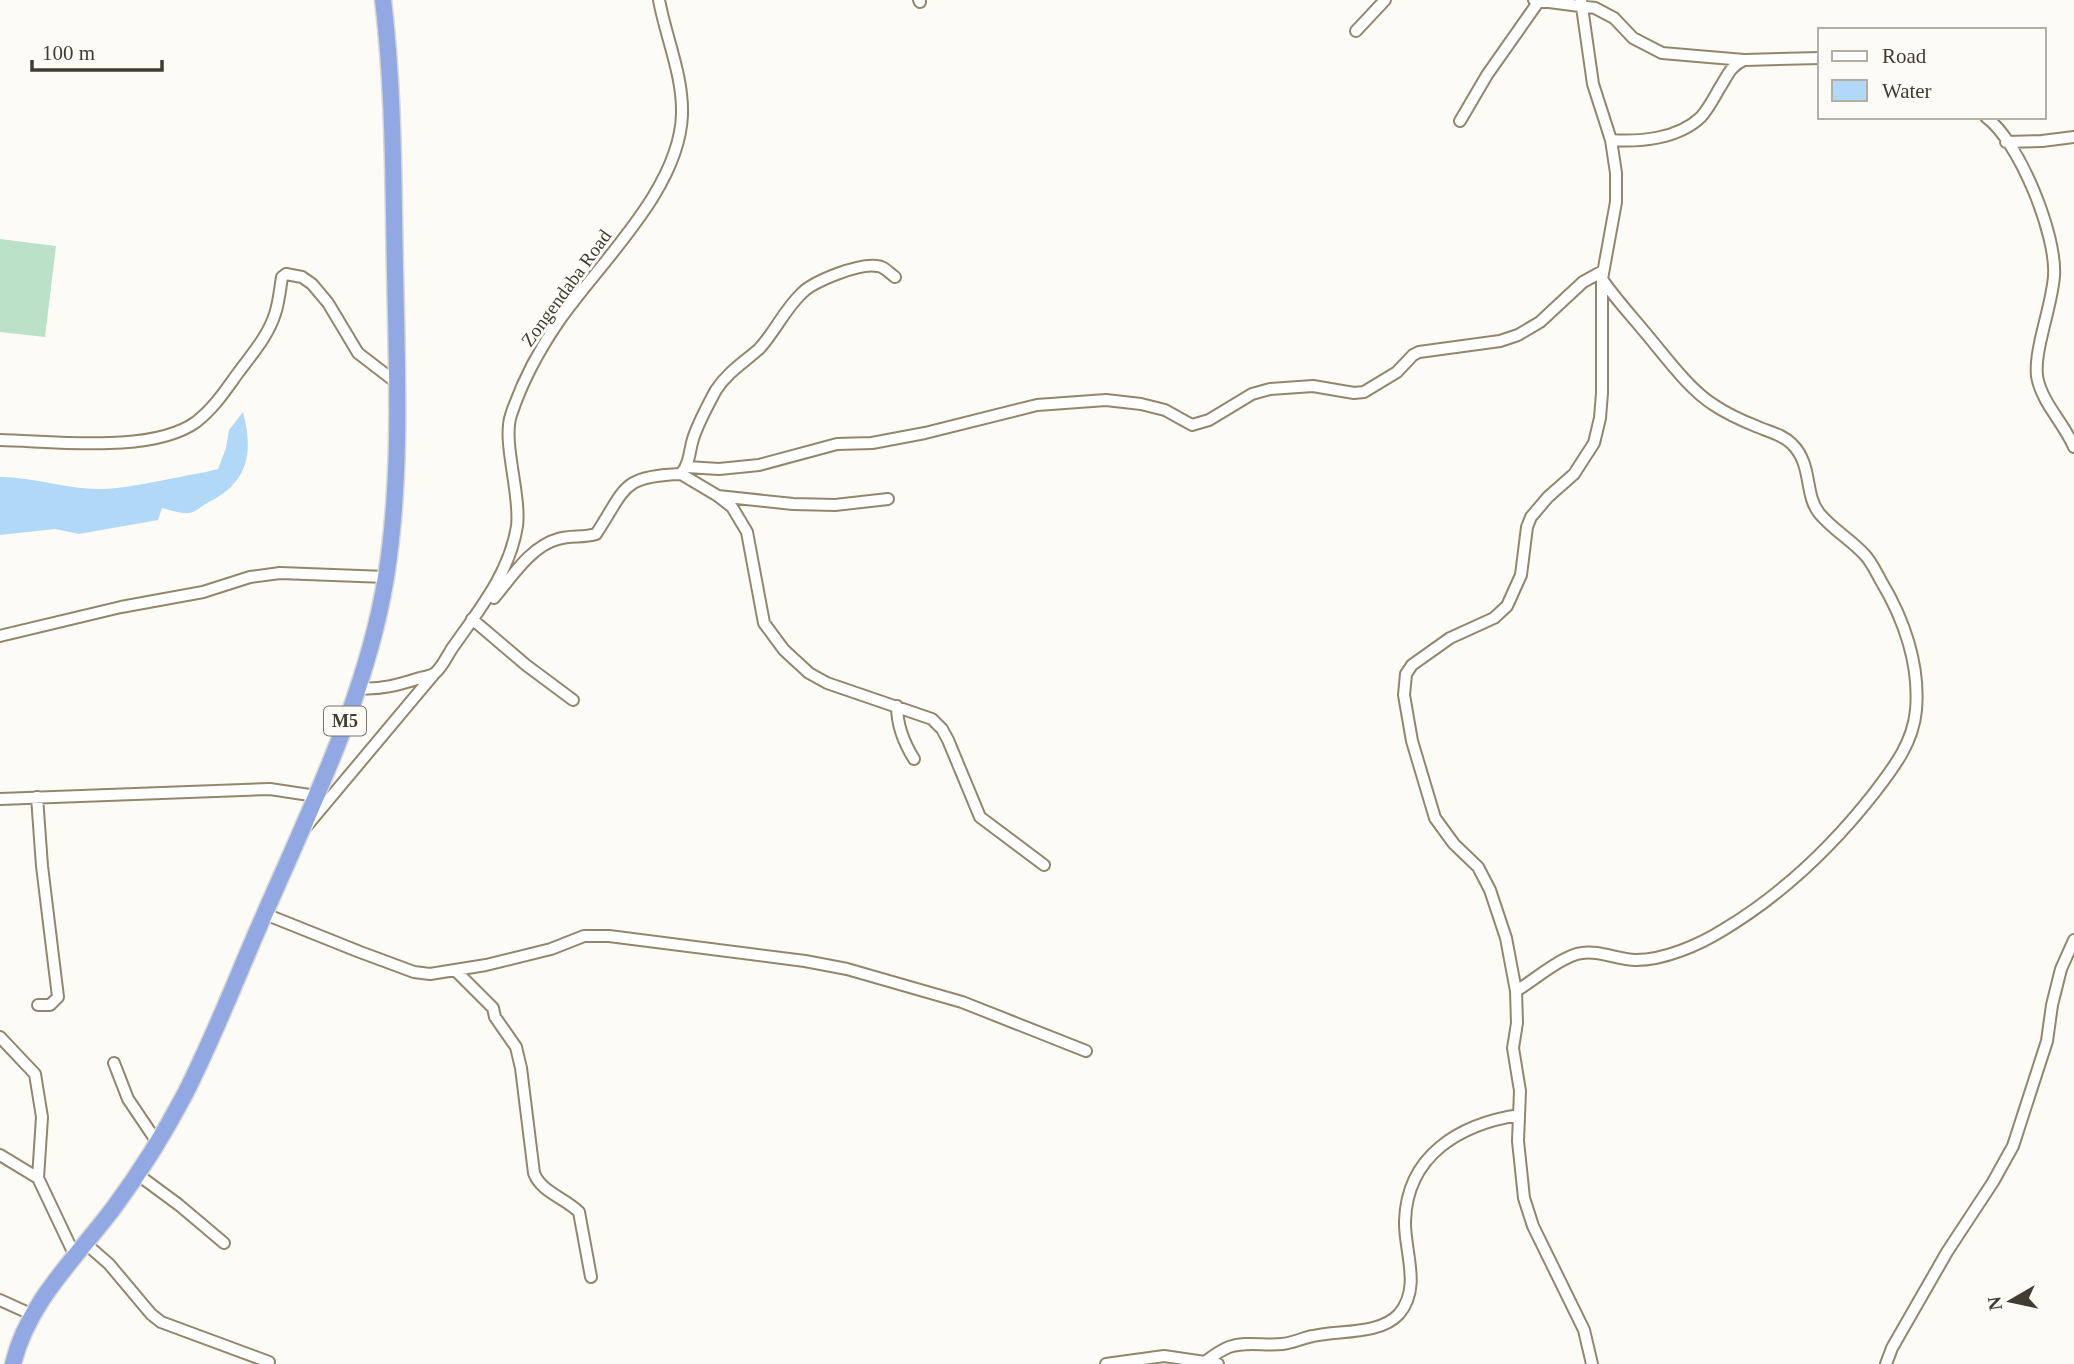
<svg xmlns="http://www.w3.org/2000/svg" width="2074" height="1364" font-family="'Times New Roman',serif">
<rect width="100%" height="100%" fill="#fdfbf5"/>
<!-- green -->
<path fill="#bce1c9" d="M0 239 56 246 45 337 0 332Z"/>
<!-- water -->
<path fill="#b1d8f7" d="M243 412C254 454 248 483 207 503 202 506 194 513 189 513 181 514 170 510 162 508L158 520 79 534 55 529 0 535V477C35 477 68 490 103 489 133 488 175 477 206 472L218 469 226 448 229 430Z"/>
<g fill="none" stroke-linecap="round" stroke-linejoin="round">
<!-- minor casing -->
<g stroke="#92876d" stroke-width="14">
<path id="minor" d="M919 0 920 2
M1534 0 1595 8 1614 18 1633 38 1662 53 1744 60 1820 58
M1581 0 1593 84 1611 140 1616 173V202L1602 279V393L1600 418 1594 443 1574 474 1548 497 1531 517 1527 527 1521 575 1507 606 1494 618 1450 638 1412 665 1406 674 1404 695 1412 741 1435 818 1454 844 1478 867 1490 890 1506 938 1516 991 1517 1023 1513 1048 1520 1091 1518 1141 1524 1198 1533 1226 1584 1330 1592 1364
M1356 31 1385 0
M1986 117C2019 141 2057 235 2054 276 2052 306 2034 349 2037 376 2041 402 2064 423 2074 447
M1460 121 1487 75 1539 1
M1611 140C1640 142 1678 139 1701 117 1708 109 1714 98 1719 89 1727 77 1730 66 1744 60
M2006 142 2042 141 2074 137
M0 440C53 441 152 454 196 422 214 408 225 391 238 373 252 354 268 336 275 314 279 302 280 289 282 277L286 274 302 277 312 284 328 303 358 353 397 383
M687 467 719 469 759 465 837 444 872 443 925 433 1037 405 1106 400 1141 404 1165 410 1192 425 1209 420 1252 394 1270 389 1313 386 1354 393 1364 392 1397 372 1413 355 1419 352 1500 341 1518 335 1540 322 1583 282 1603 271
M681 474 718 496 793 504 835 505 888 499
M718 496 732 507 747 532 764 623 784 650 809 673 827 683 932 719 942 729 948 740 980 817 1044 865
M494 598C511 578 531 546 558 539 571 535 583 538 596 534 626 489 620 476 681 474 690 463 689 452 693 439 698 423 708 405 716 390 727 373 744 362 759 349 775 332 784 310 802 293 814 281 859 263 877 266 884 266 889 273 895 277
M472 619 526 665 573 700
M0 636 121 607 203 592 250 577 280 573 386 577
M358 688C380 690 398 685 420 678 424 677 431 676 435 673 442 668 448 654 453 647 479 610 510 572 517 526 521 494 502 442 511 415 522 382 539 350 559 321 600 262 680 189 682 114 683 75 666 38 659 0
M897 706C897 725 904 743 914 759
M37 797 42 866 58 997 50 1005H38
M0 799 270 789 316 796
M305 828 434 674
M265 914 360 952 414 972 430 974 486 965 551 949 584 936H609L805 961 847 969 962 1002 1086 1051
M456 971 493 1008 495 1017 516 1047 521 1068 534 1173C541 1192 565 1198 579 1212L591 1277
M1516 991C1533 981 1563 955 1582 953 1599 950 1618 960 1636 960 1664 960 1699 945 1723 930 1783 894 1832 847 1875 792 1894 767 1913 743 1916 710 1920 665 1904 619 1881 581 1876 572 1871 561 1864 554 1850 539 1832 529 1819 513 1804 494 1813 465 1792 444 1782 434 1769 432 1758 427 1743 421 1727 414 1714 405 1688 389 1663 353 1643 330 1629 313 1614 297 1602 279
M0 1037 35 1074 42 1117 38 1178 75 1256
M114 1063 128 1099 157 1142
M0 1155 38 1178
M137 1174 179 1205 224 1243
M85 1243 109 1264 151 1314 161 1322 269 1362
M0 1300 33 1315
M1206 1361C1213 1356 1221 1350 1229 1347 1246 1341 1264 1346 1282 1344 1293 1343 1302 1338 1313 1336 1339 1330 1380 1335 1399 1314 1422 1287 1404 1251 1405 1221 1407 1155 1460 1124 1519 1115
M1106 1364 1164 1356 1218 1364
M1886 1364 1892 1348 1947 1252 1993 1182 2013 1146 2047 1041 2052 1005 2061 969 2074 940"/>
</g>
<!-- highway casing -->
<g stroke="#d9d8d6" stroke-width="19">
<path id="highway" d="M13 1364C28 1301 78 1256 115 1206 141 1171 165 1132 185 1094 215 1035 238 974 265 913 312 805 367 694 386 577 402 477 397 372 395 270 393 180 394 90 383 0"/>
</g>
<!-- minor -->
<use href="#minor" stroke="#fff" stroke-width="10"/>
<!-- highway -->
<use href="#highway" stroke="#91a8e3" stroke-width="16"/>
</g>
<g text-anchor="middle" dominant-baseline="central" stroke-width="6" stroke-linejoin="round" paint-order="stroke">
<!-- shield labels -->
<rect fill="#fdfbf5" stroke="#79756c" stroke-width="2" x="324" y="706.5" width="42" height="29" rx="5"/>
<g font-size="18" font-weight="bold" fill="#413c31">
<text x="345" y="721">M5</text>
</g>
<!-- street labels -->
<g font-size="19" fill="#413c31" stroke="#fdfbf5">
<text transform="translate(566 288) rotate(-54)">Zongendaba Road</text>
</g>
</g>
<!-- legend -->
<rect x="1818" y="28" width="228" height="91" fill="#fdfbf5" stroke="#b2afa7" stroke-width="2"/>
<rect x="1832" y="51" width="35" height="10" fill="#ffffff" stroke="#b2afa7" stroke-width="2"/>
<text x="1882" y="63" font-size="21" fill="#413c31">Road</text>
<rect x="1832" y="80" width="35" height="21" fill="#b1d8f7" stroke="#b2afa7" stroke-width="2"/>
<text x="1882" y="98" font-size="21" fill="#413c31">Water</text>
<!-- north arrow -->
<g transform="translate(2011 1301) rotate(261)" stroke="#fdfbf5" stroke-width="5" paint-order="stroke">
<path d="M0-5L12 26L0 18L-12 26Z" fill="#413c31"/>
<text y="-10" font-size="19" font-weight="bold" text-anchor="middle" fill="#413c31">N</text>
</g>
<!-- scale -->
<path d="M32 60v10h130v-10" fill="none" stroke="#413c31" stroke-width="3.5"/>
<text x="42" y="60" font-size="21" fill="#413c31" stroke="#fdfbf5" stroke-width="5" paint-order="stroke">100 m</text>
</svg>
